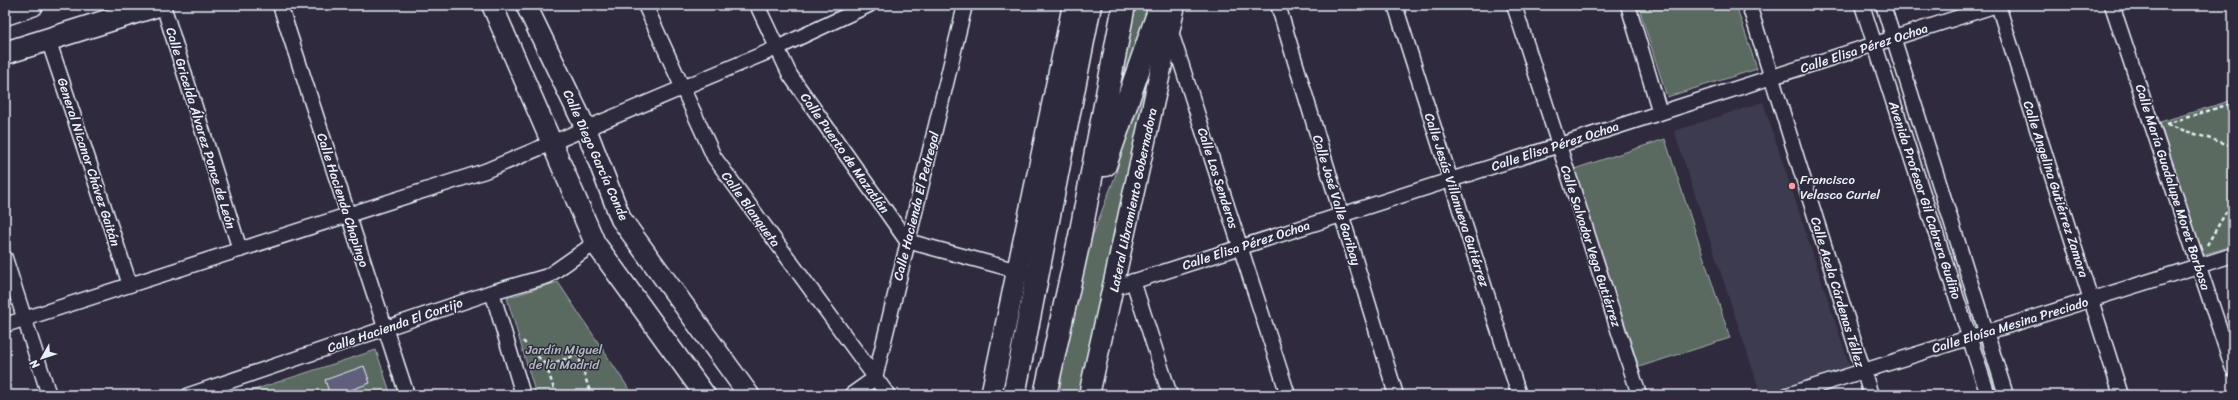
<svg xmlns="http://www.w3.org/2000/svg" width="2238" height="400" font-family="Sriracha,sans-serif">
<rect width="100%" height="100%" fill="#2f2a3d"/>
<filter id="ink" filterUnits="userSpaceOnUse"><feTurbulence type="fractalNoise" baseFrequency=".025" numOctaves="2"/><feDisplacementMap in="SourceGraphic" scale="8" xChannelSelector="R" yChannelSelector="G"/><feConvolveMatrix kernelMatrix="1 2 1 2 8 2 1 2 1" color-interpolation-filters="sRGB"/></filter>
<g filter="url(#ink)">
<!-- built -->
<path fill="#3e3a50" d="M1763 102 1850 367 1761 395 1674 131Z"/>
<!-- green -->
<path fill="#5a6a61" stroke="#a1aeac" d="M1136 5H1155L1125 87 1120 82Z
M1638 5H1736L1757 69 1667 97Z
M1142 87 1145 92 1080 395H1060L1063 348 1085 255 1116 174 1136 90Z
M2233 100V246L2201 255 2160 122Z
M1665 139 1730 338 1639 367 1574 169Z
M558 282 633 395H536L507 298Z
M376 350 391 395H238Z"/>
<!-- building -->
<path fill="#605f7d" stroke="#e8f1f8" d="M364 366 370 383 337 395H330L325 380Z"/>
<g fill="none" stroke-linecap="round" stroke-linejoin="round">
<!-- street casing -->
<g stroke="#e8f1f8" stroke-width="17">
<path id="street" d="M163 5 240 250
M280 5 407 395
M645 5 714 157 888 395
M757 5 790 75 907 241 1026 273
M1278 5 1396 395
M1395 5 1519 395
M1514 5 1639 395
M1628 5 1660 113
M1749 5 1871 395
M1862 5 1988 395
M1883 5 2006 395
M1998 5 2121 395
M2112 5 2233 369
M1170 29 1288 395
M48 39 130 285
M5 258 49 395
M1133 281 1170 395
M1113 288 1997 5
M492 292 523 395
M5 325 485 171 777 48 869 5
M189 395 492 292 548 276 595 243
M851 395 875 378 965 5
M1787 395 2233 255"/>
</g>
<!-- secondary casing -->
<g stroke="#e8f1f8" stroke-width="23">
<path id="secondary" d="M492 5 595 243 705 395
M526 5 586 129 621 219 749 395
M991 395 1073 5
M1089 395 1175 5"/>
</g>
<!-- primary casing -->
<g stroke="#e8f1f8" stroke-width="25">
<path id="primary" d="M5 14 32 5
M5 53 158 5"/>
</g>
<!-- highway casing -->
<g stroke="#e8f1f8" stroke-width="25">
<path id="highway" d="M1105 165 1161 5
M1014 395 1090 5
M1045 395 1080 236 1124 5"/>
</g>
<!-- path -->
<path stroke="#e8f1f8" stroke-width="2.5" stroke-dasharray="4 3" stroke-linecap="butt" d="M2166 124 2233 103
M2167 125 2233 146
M2207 245 2233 200
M523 341 546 365
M556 395 546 365 578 355 591 395"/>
<!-- street -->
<use href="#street" stroke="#2f2a3d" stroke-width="14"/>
<!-- secondary -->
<use href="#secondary" stroke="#2f2a3d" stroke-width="20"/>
<!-- primary -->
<use href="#primary" stroke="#2f2a3d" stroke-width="22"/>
<!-- highway -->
<use href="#highway" stroke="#2f2a3d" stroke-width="22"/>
</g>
</g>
<!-- markers -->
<circle fill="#ff9aa2" stroke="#2f2a3d" stroke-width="1.5" cx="1792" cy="186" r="4"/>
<g text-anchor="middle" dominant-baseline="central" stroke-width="3" stroke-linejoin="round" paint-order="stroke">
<!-- street labels -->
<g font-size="13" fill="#e8f1f8" stroke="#2f2a3d">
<text transform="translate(1864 48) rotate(-18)">Calle Elisa Pérez Ochoa</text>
<text transform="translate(201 128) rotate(73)">Calle Gricelda Álvarez Ponce de León</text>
<text transform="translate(1555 146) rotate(-18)">Calle Elisa Pérez Ochoa</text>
<text transform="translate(845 153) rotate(55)">Calle Puerto de Mazatlán</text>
<text transform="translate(596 155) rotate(66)">Calle Diego García Conde</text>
<text transform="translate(89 162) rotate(72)">General Nicanor Chávez Gaitán</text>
<text transform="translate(1218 178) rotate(72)">Calle Los Senderos</text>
<text transform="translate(2173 187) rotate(72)">Calle María Guadalupe Moret Barbosa</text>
<text transform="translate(2056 189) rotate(72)">Calle Angelina Gutiérrez Zamora</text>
<text transform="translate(343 200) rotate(72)">Calle Hacienda Chapingo</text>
<text transform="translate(1133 200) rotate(-78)">Lateral Libramiento Gobernadora</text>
<text transform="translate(1337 200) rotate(73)">Calle José Valle Garibay</text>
<text transform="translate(1457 200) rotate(72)">Calle Jesús Villanueva Gutiérrez</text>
<text transform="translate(1925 200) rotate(72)">Avenida Profesor Gil Cabrera Gudiño</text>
<text transform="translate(916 206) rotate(-76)">Calle Hacienda El Pedregal</text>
<text transform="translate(751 209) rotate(54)">Calle Blanqueta</text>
<text transform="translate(1246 245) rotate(-18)">Calle Elisa Pérez Ochoa</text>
<text transform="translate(1591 246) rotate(72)">Calle Salvador Vega Gutiérrez</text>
<text transform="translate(1838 292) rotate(73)">Calle Acela Cárdenas Téllez</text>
<text transform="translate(395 325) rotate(-19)">Calle Hacienda El Cortijo</text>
<text transform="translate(2010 325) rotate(-17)">Calle Eloísa Mesina Preciado</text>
</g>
<!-- poi labels -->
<g font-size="13" fill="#e8f1f8" stroke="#2f2a3d" text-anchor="start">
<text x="1800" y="179">Francisco<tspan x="1800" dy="15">Velasco Curiel</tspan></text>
</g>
<!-- park labels -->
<g font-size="13" fill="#afbbbc" stroke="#2f2a3d">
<text x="564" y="349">Jardín Miguel<tspan x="564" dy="15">de la Madrid</tspan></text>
</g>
</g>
<!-- margin -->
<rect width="2238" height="400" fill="none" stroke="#2f2a3d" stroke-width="20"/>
<rect x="10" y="10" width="2218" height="380" fill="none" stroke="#e8f1f8" stroke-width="1.5" filter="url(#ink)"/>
<!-- north arrow -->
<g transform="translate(42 358) rotate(231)" stroke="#2f2a3d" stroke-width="3" paint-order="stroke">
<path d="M0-3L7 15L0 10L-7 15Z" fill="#e8f1f8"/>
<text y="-6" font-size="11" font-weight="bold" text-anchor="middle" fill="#e8f1f8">N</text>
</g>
</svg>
